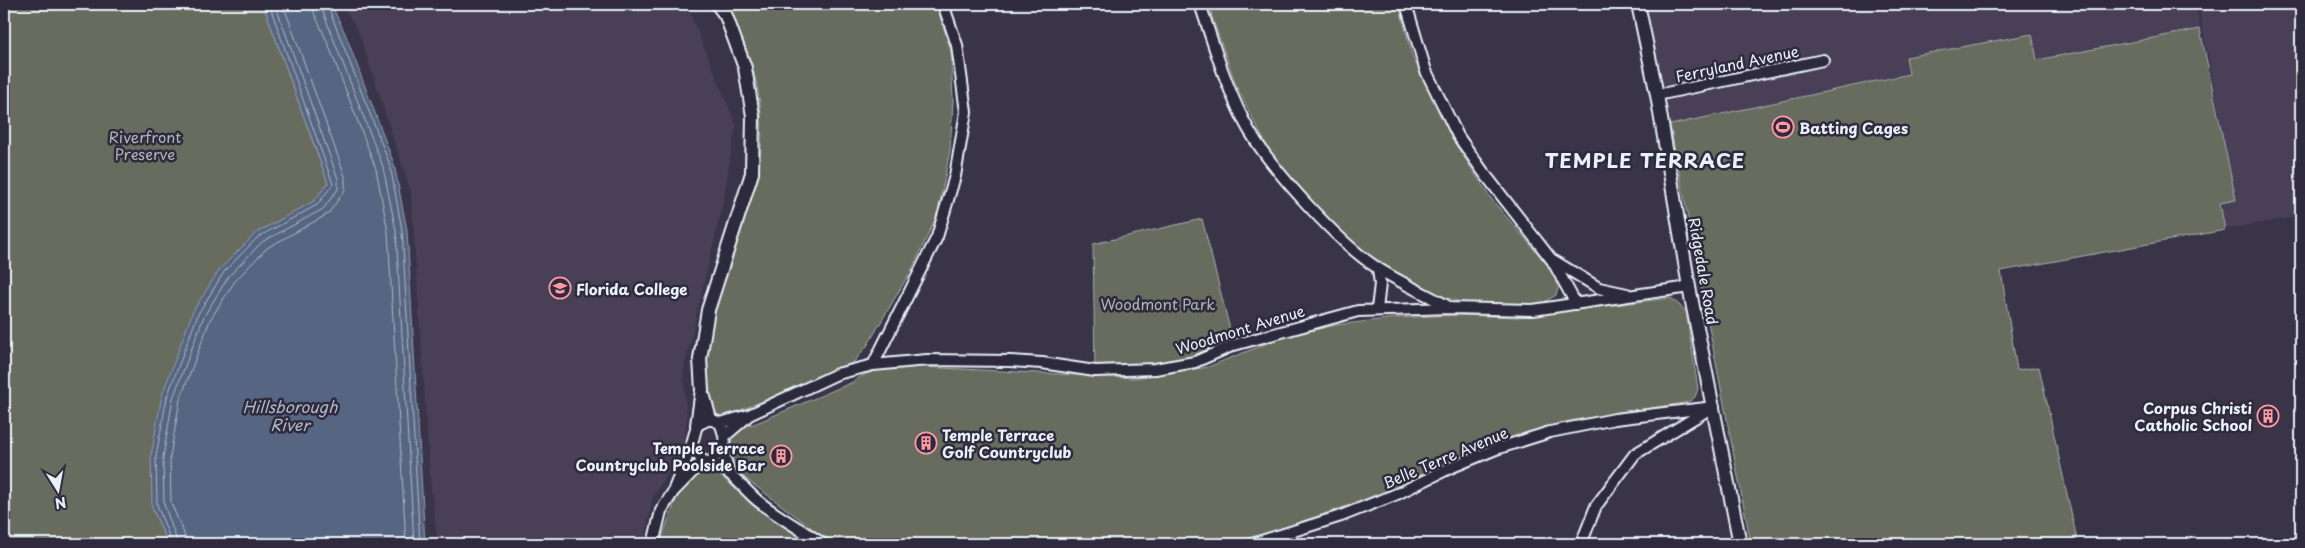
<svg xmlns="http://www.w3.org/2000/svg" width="2305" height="548" font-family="'Playpen Sans',sans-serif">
<rect width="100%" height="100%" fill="#3a3449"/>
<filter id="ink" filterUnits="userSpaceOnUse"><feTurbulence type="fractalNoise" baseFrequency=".02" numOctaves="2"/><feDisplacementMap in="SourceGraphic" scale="10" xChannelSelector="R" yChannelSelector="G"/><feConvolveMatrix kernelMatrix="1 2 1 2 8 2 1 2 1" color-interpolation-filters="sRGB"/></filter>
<g filter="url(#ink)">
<!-- built -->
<path fill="#484058" d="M341 4H686L736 124 723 202 683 373 687 416 684 448 653 497 644 544H438L431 490 411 192 358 30Z
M1646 4H2196L2200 29 2037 60 2032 33 1906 56 1909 73 1670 125Z
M2198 4H2301V216L2226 229 2220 203 2236 200Z"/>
<!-- green -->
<path fill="#676c5e" stroke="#a8aeab" d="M4 4H263L328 183 315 201 256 233 152 507 168 544H4Z
M726 4H936L951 51 953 101 950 150 938 213 913 267 867 346 854 362 725 417 716 414 711 409C709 389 706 368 707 348 708 329 714 310 720 292 733 250 755 201 760 157 767 101 751 53 726 4Z
M1210 4H1399L1412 55 1452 139 1493 201 1550 268 1559 286 1556 295 1543 303 1496 308 1467 304 1425 291 1383 266 1341 232 1302 191 1269 150 1237 88 1212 17Z
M2200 29 2236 200 2220 203 2225 230 2001 271 2017 370 2039 367 2078 544H1751L1670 125 1909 74 1906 57 2032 34 2037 60Z
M1202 219 1234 345 1195 362 1095 371 1093 244Z
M1671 298 1686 311 1698 389 1695 397 1689 402 1569 421 1527 432 1456 458 1418 478 1350 505 1259 536 1214 544H924L901 539H885L871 544H833L746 479 731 464 728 456 733 431 741 425 754 424 853 382C872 366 899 368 923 367L1134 378 1208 367 1280 338 1336 325 1395 318 1455 315 1517 317Z
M711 467 733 487 814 544H660C667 523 678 486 695 472 699 469 706 468 711 467Z"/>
<!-- water -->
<path fill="#576581" stroke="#919db1" d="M263 4H331L345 33 394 164 407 230 425 544H168L152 507 151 456 162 395 193 311 220 269 256 233 314 201 328 183Z"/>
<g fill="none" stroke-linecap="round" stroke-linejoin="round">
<!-- shore -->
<path stroke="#aeb9c8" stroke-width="1" d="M313 4 314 13 327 41 376 169 388 232 406 544
M320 4 383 167 396 231 414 544
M327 4 390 165 402 230 420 544
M172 544 157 505 156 456 167 397 198 314 224 272 258 237 317 205 333 184 269 4
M178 544 164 504 163 457 173 398 204 316 229 276 262 242 323 209 338 189V179L275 4
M186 544 185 536 171 503 170 457 180 400 210 320 235 281 267 248 328 214 345 190V176L283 4"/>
<!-- minor casing -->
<g stroke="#e8f1f8" stroke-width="14">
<path id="minor" d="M1200 4C1213 43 1225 84 1244 121 1265 163 1339 244 1379 269 1401 283 1426 294 1449 307
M1406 4 1426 71 1458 136 1484 173 1551 259 1599 288 1627 294
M1657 95 1823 60
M1552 260 1576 304
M1377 309 1380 284 1378 269
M873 365 937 237 955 176 966 112 957 45 943 4
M720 423 749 415 837 374 873 365 927 360 1010 361 1042 363 1095 371 1155 369 1195 362 1234 345 1358 311 1451 308 1533 310 1689 287
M725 436 747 417
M723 450 729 473
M710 462C726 448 728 443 720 423L710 419 697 425 691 447 703 461C727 464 741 487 758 501 778 517 802 530 823 544
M674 489 691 447
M653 544 661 511 673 492 703 461
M1252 544 1341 516 1397 494 1450 468 1496 449 1550 432 1615 419 1714 407
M1581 544 1596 506 1635 454 1711 408"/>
</g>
<!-- tertiary casing -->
<g stroke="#e8f1f8" stroke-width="16">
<path id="tertiary" d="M1638 4 1657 95 1689 287 1740 544
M704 397 710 419
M697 425 702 390 700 359 708 310 752 173 753 116 745 68 726 16 717 4"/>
</g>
<!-- minor -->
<use href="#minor" stroke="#2f2a3d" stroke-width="10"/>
<!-- tertiary -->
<use href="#tertiary" stroke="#2f2a3d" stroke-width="12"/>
</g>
</g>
<!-- icons -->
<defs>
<g id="stadium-ring" transform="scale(1.125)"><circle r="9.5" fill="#2f2a3d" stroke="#ff9aa2" stroke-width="1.5"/><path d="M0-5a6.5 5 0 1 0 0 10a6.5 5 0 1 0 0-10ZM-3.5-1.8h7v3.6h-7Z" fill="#ff9aa2"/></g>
<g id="university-ring" transform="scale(1.125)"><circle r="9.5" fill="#2f2a3d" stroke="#ff9aa2" stroke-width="1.5"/><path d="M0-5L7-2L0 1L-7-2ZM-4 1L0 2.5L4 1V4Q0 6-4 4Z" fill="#ff9aa2"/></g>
<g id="building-ring" transform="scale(1.125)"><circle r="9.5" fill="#2f2a3d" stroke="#ff9aa2" stroke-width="1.5"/><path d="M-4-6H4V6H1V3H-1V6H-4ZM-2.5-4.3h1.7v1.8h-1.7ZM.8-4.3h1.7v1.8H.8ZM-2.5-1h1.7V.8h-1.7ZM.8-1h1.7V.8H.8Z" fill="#ff9aa2"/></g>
</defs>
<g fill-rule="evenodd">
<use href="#stadium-ring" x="1783" y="127"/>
<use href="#university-ring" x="560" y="288"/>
<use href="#building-ring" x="2268" y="416"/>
<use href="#building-ring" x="926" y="443"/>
<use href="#building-ring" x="781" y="456"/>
</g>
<g text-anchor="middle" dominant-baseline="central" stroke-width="5" stroke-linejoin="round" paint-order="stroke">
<!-- street labels -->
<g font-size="15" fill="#e8f1f8" stroke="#2f2a3d">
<text transform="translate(1737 63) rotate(-12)">Ferryland Avenue</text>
<text transform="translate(1704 271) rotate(80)">Ridgedale Road</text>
<text transform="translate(1240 329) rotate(-17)">Woodmont Avenue</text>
<text transform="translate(1445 457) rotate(-23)">Belle Terre Avenue</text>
</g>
<!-- poi labels -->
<g font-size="15" font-weight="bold" fill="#e8f1f8" stroke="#2f2a3d" text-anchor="start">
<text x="1799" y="127">Batting Cages</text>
<text x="576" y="288">Florida College</text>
<text x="2252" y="407" text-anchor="end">Corpus Christi<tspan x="2252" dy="17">Catholic School</tspan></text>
<text x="942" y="434">Temple Terrace<tspan x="942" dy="17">Golf Countryclub</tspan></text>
<text x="765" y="447" text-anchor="end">Temple Terrace<tspan x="765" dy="17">Countryclub Poolside Bar</tspan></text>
</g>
<!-- park labels -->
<g font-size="15" fill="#aeb5b3" stroke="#2f2a3d">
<text x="145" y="136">Riverfront<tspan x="145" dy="17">Preserve</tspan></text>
<text x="1158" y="303">Woodmont Park</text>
</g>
<!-- water labels -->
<g font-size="16" font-style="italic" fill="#aeb9c8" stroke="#2f2a3d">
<text x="290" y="406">Hillsborough<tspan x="290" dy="18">River</tspan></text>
</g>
<!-- district labels -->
<g font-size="20" font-weight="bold" letter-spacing="1" fill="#e8f1f8" stroke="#2f2a3d">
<text x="1645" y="160">TEMPLE TERRACE</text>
</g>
</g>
<!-- margin -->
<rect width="2305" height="548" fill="none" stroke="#2f2a3d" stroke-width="20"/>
<rect x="10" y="10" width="2285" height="528" fill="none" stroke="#e8f1f8" stroke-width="2" filter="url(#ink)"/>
<!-- north arrow -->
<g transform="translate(58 490) rotate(169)" stroke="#2f2a3d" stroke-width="4" paint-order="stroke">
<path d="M0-4L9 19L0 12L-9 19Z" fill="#e8f1f8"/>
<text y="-8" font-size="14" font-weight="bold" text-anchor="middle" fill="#e8f1f8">N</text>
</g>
</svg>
